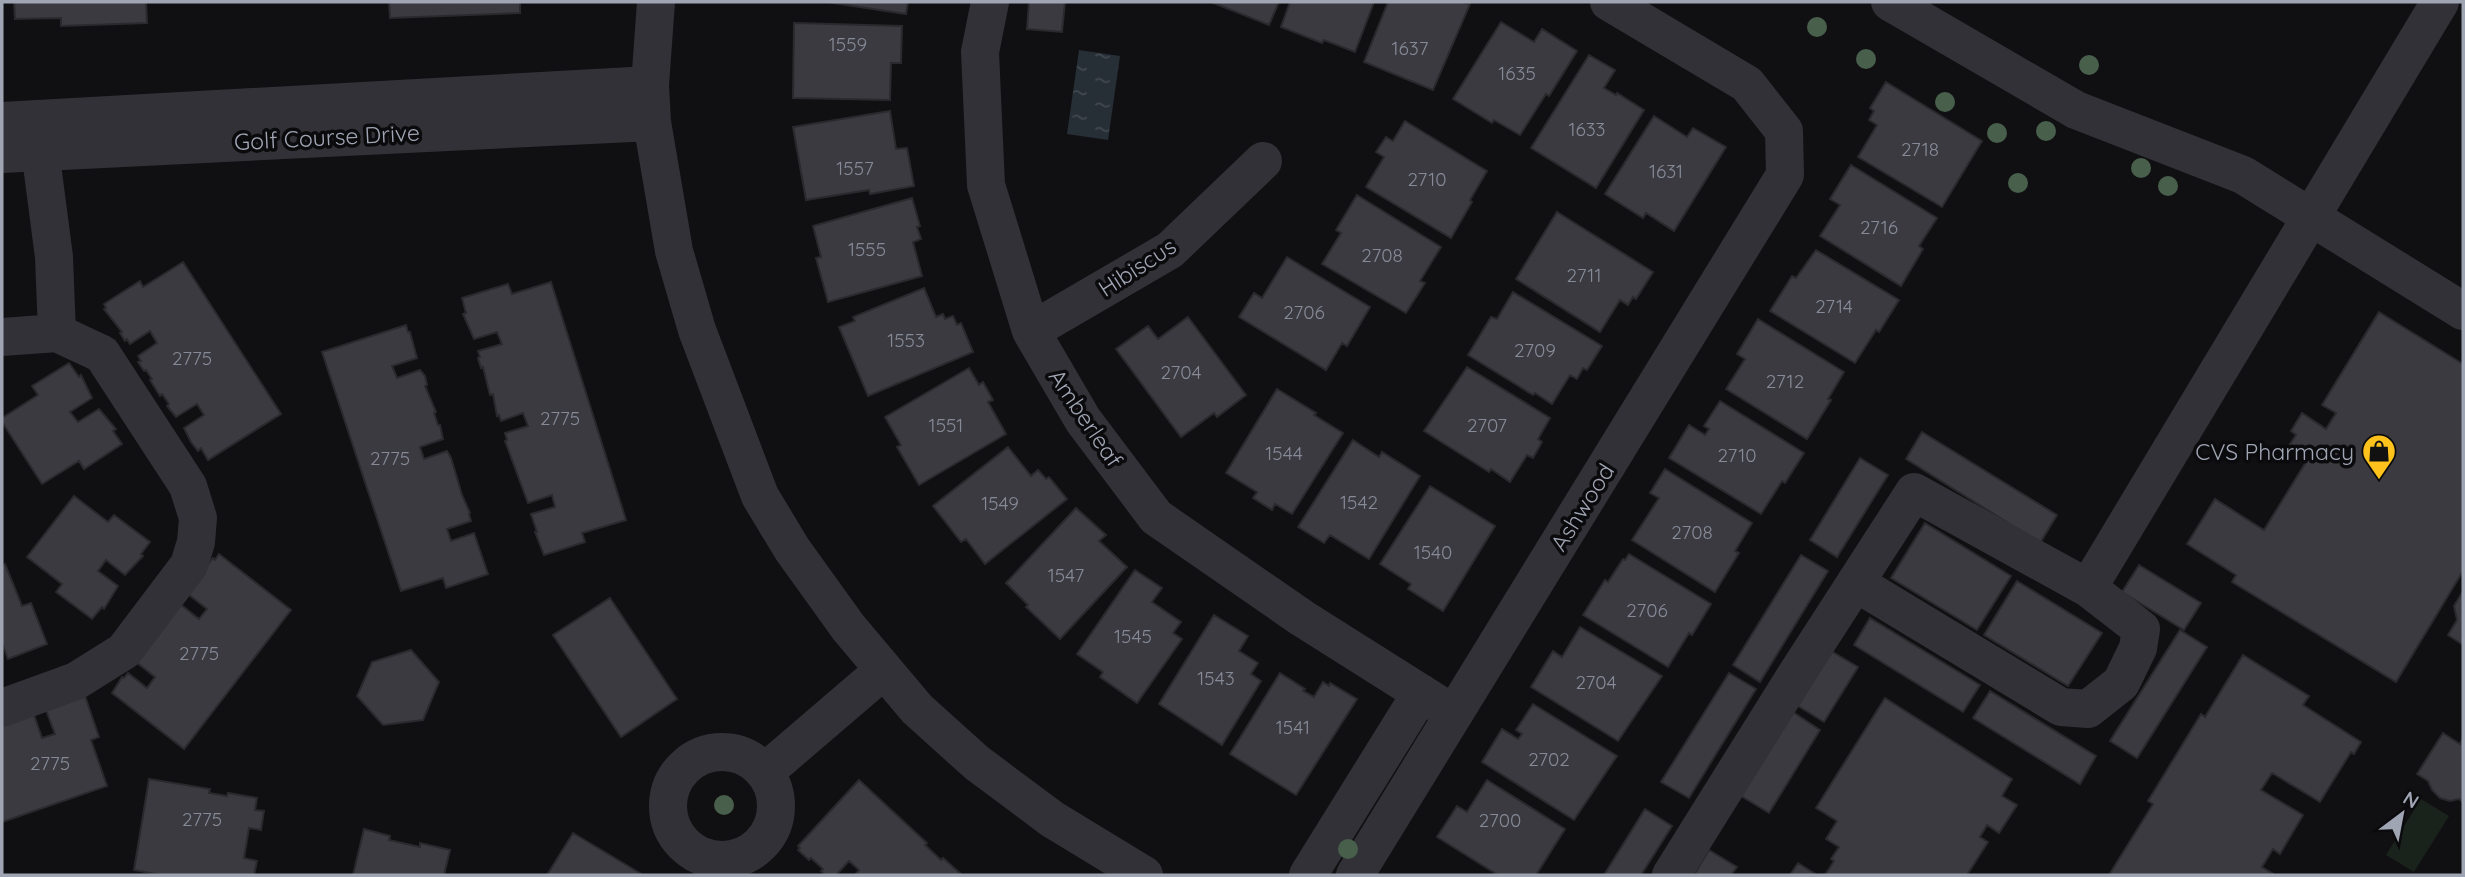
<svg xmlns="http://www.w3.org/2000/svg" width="2465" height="877" font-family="Quicksand,sans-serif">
<defs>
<pattern id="water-ripples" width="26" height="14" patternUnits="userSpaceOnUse" patternTransform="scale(1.75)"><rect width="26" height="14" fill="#262e36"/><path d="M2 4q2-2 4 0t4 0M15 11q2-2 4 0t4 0" fill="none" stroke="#424951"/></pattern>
</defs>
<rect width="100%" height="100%" fill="#101012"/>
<!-- green -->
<path fill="#1a221c" d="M2421 799 2449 816 2414 872 2386 855Z"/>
<!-- water -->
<path fill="url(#water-ripples)" d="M1079 50 1120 56 1108 140 1067 134Z"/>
<!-- building -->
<path fill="#3a3a40" stroke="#2a2a2e" stroke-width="2" d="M14 2H146L147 23 61 26V18L15 19Z
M389 2H520V13L390 18Z
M827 2H908L906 14Z
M1029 2H1065L1062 32 1027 29Z
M1211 2H1279L1269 25Z
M1290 2H1374L1355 52 1324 40 1322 43 1281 27Z
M1388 2H1463L1470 4 1433 90 1364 62Z
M1501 22 1534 42 1542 29 1577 51 1549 96 1546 94 1520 135 1494 120 1492 123 1453 99Z
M794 23 902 26 901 63H891L890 100 793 98Z
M1589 55 1615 70 1604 88 1616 95 1617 93 1644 110 1596 188 1531 148Z
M1886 82 1982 141 1942 207 1858 157 1877 125 1869 120 1874 111 1870 108Z
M890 111 896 149 907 148 914 186 870 194 869 190 806 200 793 127Z
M1654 116 1687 137 1693 128 1726 147 1674 231 1646 213 1643 218 1605 194Z
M1405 121 1487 171 1470 200 1472 202 1451 238 1366 187 1384 157 1376 152 1386 137 1393 141Z
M1851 165 1937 218 1919 246 1923 249 1901 286 1820 236 1840 205 1830 199Z
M1357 195 1441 247 1420 281 1425 283 1406 313 1322 264 1341 233 1336 230Z
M912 198 920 226 917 227 921 239 913 242 922 276 828 302 816 258 821 257 813 226Z
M1557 212 1653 272 1636 299 1633 297 1628 305 1620 300 1600 332 1516 279Z
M1816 250 1899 300 1879 332 1876 330 1855 363 1770 311 1792 276 1796 278Z
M1287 257 1370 307 1347 346 1342 343 1326 370 1239 317 1254 293 1262 298Z
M183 262 281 414 208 460 201 448 198 451 191 442 184 428 204 415 197 404 176 417 167 406 169 404 162 394 160 396 150 380 152 379 146 370 144 371 138 362 141 361 138 356 157 343 150 331 130 344 127 339 125 341 120 333 122 332 104 309 106 308 104 304 140 281 143 287Z
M551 282 626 520 582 533 585 542 544 555 535 532H537L531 514 555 507 552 495 528 503 505 441 507 440 505 433 528 426 523 413 501 421 499 415 497 416 493 394 490 395 483 367 481 368 478 358 480 357 478 351 502 344 497 332 474 339 463 314 466 313 462 298 508 284 512 294Z
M924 288 936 317 943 314 945 319 953 316 957 325 961 323 973 352 868 396 839 327 855 321 853 317Z
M1513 292 1602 346 1587 370 1583 368 1577 379 1570 375 1552 404 1535 393 1533 395 1468 355 1491 317 1497 319Z
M2379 312 2463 364V571L2396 682 2232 582 2236 575 2187 544 2215 499 2264 530 2306 462 2286 450 2296 435 2291 431 2302 413 2326 429 2336 413 2322 405Z
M1188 317 1246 395 1217 417 1214 413 1181 437 1116 349 1148 326 1158 339Z
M1758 319 1844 372 1828 399 1831 400 1807 439 1726 389 1745 359 1737 354Z
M406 325 408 332H410L417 358 392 366 397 378 420 370 425 376 427 385 425 386 436 412 434 413 438 425H440L443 439 420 447 424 459 447 451 451 458 462 495 470 513 469 514 471 521 447 529 451 541 474 533 488 574 446 588 443 578 401 591 322 352Z
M69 363 79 377 81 375 92 398 70 412 78 422 99 409 116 429 113 431 122 444 84 469 79 461 42 484 2 422V418L38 395 32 386Z
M1467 367 1550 418 1538 439 1542 442 1533 458 1527 455 1510 482 1491 469 1489 472 1424 431Z
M969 368 979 385 983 382 993 400 988 402 1006 434 919 485 897 447 901 445 885 417Z
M1277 389 1316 413 1314 415 1343 433 1292 514 1275 504 1272 510 1253 498 1257 492 1226 473Z
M1720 401 1804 453 1785 483 1782 481 1761 514 1669 458 1689 425 1705 435 1709 429 1704 426Z
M1922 432 2057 515 2040 543 1906 459Z
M1353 440 1379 457 1382 452 1420 476 1369 559 1330 535 1324 543 1298 527Z
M1008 447 1031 476 1038 470 1046 479 1049 477 1067 499 985 564 966 539 961 542 933 506Z
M1860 458 1888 475 1837 557 1810 540Z
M1665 469 1752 523 1735 551 1739 553 1715 592 1632 540 1659 498 1650 493Z
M1430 486 1495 526 1443 611 1408 589 1411 584 1380 564Z
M74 496 108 522 114 515 150 542 141 554 143 556 125 575 106 560 98 571 118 586 104 609 102 607 92 619 56 592 62 584 27 557Z
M1076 508 1106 535 1099 541 1127 567 1060 639 1026 607 1028 605 1006 583Z
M1925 523 2011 576 1977 630 1891 578Z
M219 554 291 610 184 749 112 693 122 677 124 678 128 673 147 688 155 677 136 662 180 604 199 619 207 609 188 594 204 570 213 558 215 560Z
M1629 554 1711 604 1692 635 1689 633 1668 667 1583 615 1605 580 1608 582 1623 559 1625 560Z
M1801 555 1828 571 1760 682 1733 665Z
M5 564 22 606 31 603 47 644 8 659 2 643V565Z
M2139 565 2201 603 2184 630 2122 592Z
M1135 570 1162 588 1152 602 1181 622 1173 633 1182 639 1137 703 1100 677 1103 672 1077 654Z
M2017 581 2102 633 2068 686 1984 635Z
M2463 591V645L2448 635 2457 620 2454 606Z
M610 598 677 699 621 737 553 635Z
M1214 615 1248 636 1239 651 1258 663 1251 674 1261 681 1222 745 1159 704Z
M1870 618 1980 685 1963 712 1854 645Z
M1580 627 1662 676 1618 741 1531 687 1553 651 1562 657Z
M2180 630 2207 647 2137 758 2110 741Z
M411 650 439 682 423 720 383 725 357 696 372 662Z
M1831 651 1858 667 1824 722 1798 706Z
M2243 655 2309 696 2303 705 2361 742 2354 754 2351 752 2320 802 2272 773 2261 790 2303 815 2280 854 2273 849 2262 867 2275 875H2109L2153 804 2148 801 2201 714 2205 717Z
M1280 673 1305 689 1303 691 1314 697 1323 682 1329 686 1330 683 1357 699 1296 795 1230 754Z
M1729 673 1756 689 1689 798 1661 782Z
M1990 691 2096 756 2080 784 1973 718Z
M85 696 99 737 91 740 107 786 2 822V724L34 715 42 738 55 734 46 710Z
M1885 698 2012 779 2002 796 2017 805 1999 833 1987 825 1980 837 1988 842 1967 875H1825L1834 861 1831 859 1839 847 1826 839 1837 821 1816 808Z
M1533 704 1617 756 1574 820 1482 762 1502 729 1518 739 1522 734 1516 730Z
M1793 712 1820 730 1769 813 1741 796Z
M2443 733 2460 744 2463 738V802L2459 799 2450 801 2440 798 2432 790 2428 781 2417 774Z
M149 779 210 789 209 793 227 796 228 793 257 798 255 810 264 811 261 830 249 828 244 858 257 861 254 875H161L134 870Z
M859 780 927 843 925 845 941 860 943 858 962 875H855L859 870 849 861 836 875H825L821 871 823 869 811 858 809 860 798 850 800 848 798 846Z
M1487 780 1565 829 1536 875H1498L1437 837 1457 806 1467 812Z
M1645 809 1672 826 1641 875H1604Z
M364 829 390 836 389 840 420 847V843L450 850 444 875H353Z
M573 833 643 875H547Z
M1709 850 1737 867 1731 875H1694Z
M1798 863 1817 875H1790Z"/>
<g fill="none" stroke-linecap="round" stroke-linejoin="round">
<!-- minor -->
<path stroke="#313137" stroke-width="38" d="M656 2 650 85 652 122 674 251 697 330 760 496 792 549 848 627 917 709 977 763 1052 819 1144 875
M990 2 980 52 986 185 1031 331 1083 420 1156 517 1302 618 1454 714
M1890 2 2076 110 2243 175 2463 311
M2 121 650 85
M2 154 652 122
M1031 331 1170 250 1263 161
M2 337 57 333
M2088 588 2440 2
M2 708 76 681 124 651 189 565 196 542 198 518 188 486 102 354 57 333 54 257 36 119
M668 806a54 54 0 1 1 108 0a54 54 0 1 1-108 0Z
M765 772 884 670
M1308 875 1421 693
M1355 875 1785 175 1784 131 1747 84 1609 2
M1671 875 1794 678 1914 492 2088 588 2141 629 2138 648 2121 683 2088 709 2061 707 1856 583"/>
</g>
<!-- trees -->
<g fill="#485f4c">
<circle cx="1817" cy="27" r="10"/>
<circle cx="1866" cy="59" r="10"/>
<circle cx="2089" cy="65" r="10"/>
<circle cx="1945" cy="102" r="10"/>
<circle cx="2046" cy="131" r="10"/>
<circle cx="1997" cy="133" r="10"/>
<circle cx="2141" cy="168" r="10"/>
<circle cx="2018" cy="183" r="10"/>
<circle cx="2168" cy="186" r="10"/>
<circle cx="724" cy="805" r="10"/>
<circle cx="1348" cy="849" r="10"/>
</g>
<!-- icons -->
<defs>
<g id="shop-pin" transform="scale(1.75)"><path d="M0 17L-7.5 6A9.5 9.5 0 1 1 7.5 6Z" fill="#fdc21c" stroke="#0b0b0d"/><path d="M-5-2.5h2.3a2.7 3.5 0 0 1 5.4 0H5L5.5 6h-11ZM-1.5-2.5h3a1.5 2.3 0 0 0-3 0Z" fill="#111"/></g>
</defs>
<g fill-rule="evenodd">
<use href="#shop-pin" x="2379" y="451"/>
</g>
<g text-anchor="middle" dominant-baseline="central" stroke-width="7" stroke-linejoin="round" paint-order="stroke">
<!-- number labels -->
<g font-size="19" fill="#868a97">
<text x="848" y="44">1559</text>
<text x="1410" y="48">1637</text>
<text x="1517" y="73">1635</text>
<text x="1587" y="129">1633</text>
<text x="1920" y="149">2718</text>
<text x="855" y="168">1557</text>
<text x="1666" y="171">1631</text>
<text x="1427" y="179">2710</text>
<text x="1879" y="227">2716</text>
<text x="867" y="249">1555</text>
<text x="1382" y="255">2708</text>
<text x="1584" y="275">2711</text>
<text x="1834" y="306">2714</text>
<text x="1304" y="312">2706</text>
<text x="906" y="340">1553</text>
<text x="1535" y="350">2709</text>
<text x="192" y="358">2775</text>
<text x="1181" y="372">2704</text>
<text x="1785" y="381">2712</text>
<text x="560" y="418">2775</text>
<text x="946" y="425">1551</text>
<text x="1487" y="425">2707</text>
<text x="1284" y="453">1544</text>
<text x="1737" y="455">2710</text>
<text x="390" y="458">2775</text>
<text x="1359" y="502">1542</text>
<text x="1000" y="503">1549</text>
<text x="1692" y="532">2708</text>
<text x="1433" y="552">1540</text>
<text x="1066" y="575">1547</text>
<text x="1647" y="610">2706</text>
<text x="1133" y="636">1545</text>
<text x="199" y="653">2775</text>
<text x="1216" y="678">1543</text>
<text x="1596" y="682">2704</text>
<text x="1293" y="727">1541</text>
<text x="1549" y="759">2702</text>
<text x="50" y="763">2775</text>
<text x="202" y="819">2775</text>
<text x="1500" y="820">2700</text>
</g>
<!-- street labels -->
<g font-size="23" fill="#a0a5b4" stroke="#0b0b0d">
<text transform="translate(327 137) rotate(-3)">Golf Course Drive</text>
<text transform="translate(1137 267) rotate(-33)">Hibiscus</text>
<text transform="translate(1086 418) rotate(56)">Amberleaf</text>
<text transform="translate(1582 507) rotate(-58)">Ashwood</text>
</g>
<!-- poi labels -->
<g font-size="23" fill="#a0a5b4" stroke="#0b0b0d" text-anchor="end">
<text x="2354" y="451">CVS Pharmacy</text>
</g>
</g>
<!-- border -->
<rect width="2465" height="877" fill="none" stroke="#a0a5b4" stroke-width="7"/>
<!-- north arrow -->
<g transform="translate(2402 814) rotate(32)" stroke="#0b0b0d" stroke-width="5" paint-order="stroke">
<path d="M0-5L12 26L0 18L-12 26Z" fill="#a0a5b4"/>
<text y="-10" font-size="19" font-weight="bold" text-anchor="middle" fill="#a0a5b4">N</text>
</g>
</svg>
